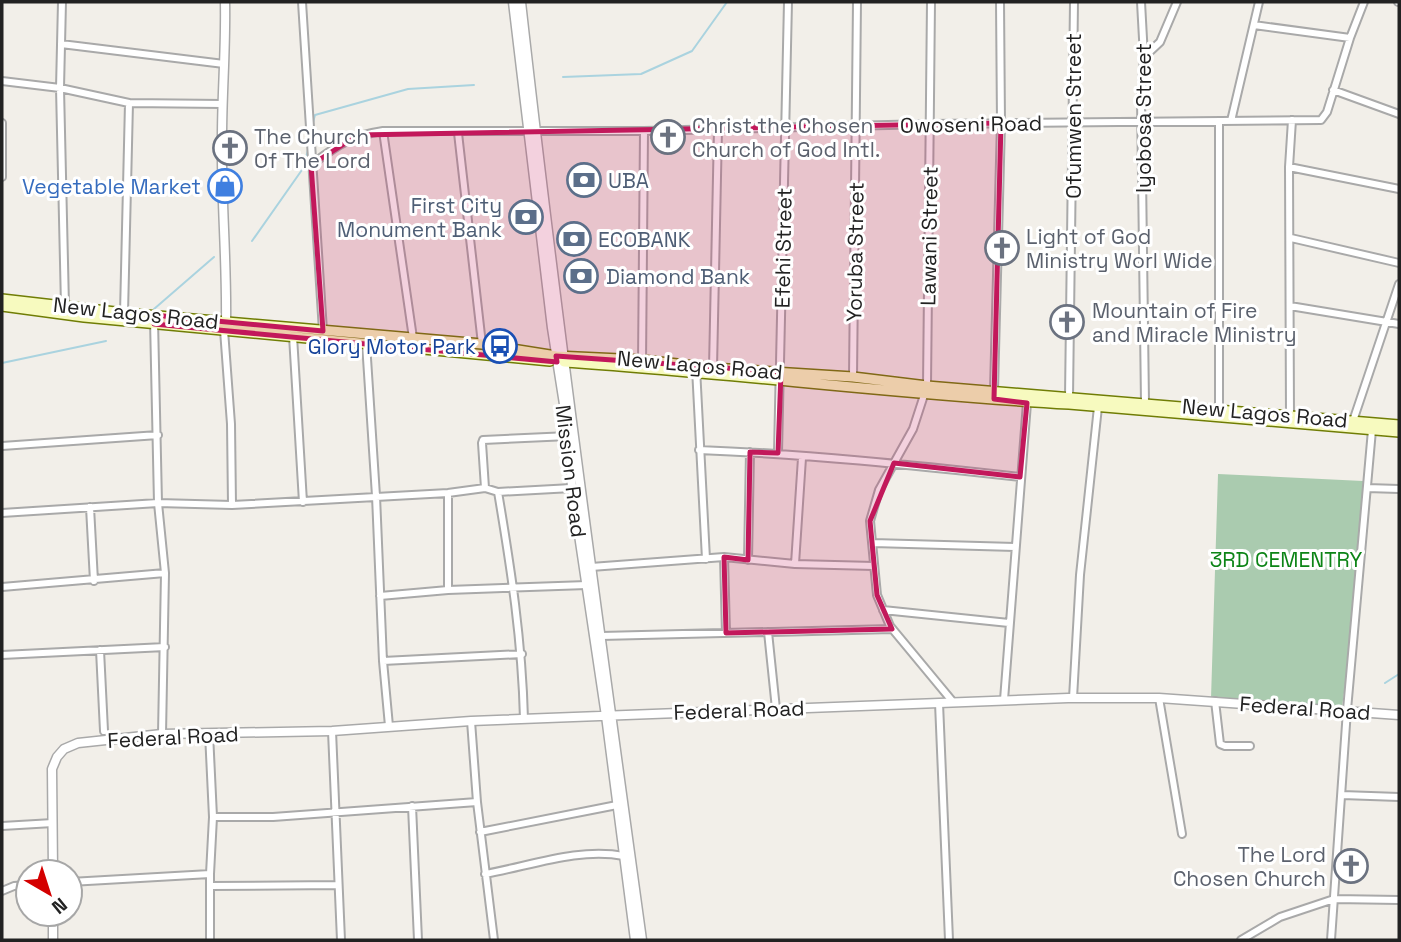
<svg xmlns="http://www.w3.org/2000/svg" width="1401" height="942" font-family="'Space Grotesk',sans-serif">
<rect width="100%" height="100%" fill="#f2efe9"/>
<!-- cemetery -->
<path fill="#aacbaf" d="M1218 474 1363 481 1352 636 1342 707 1211 699Z"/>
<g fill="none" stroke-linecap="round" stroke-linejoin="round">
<!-- stream -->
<path stroke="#aad3df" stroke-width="2" d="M563 77 641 74 692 51 727 2
M312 126 315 115 408 89 474 85
M252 241 304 167 309 145
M154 309 214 257
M2 363 106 341
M1385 683 1399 674"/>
<!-- minor casing -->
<g stroke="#a9a9a9" stroke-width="10">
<path id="minor" d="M62 2 60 88 65 306
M302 2 323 331
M931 2 927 386 913 429 879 490 870 521 877 595 890 626 953 702
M1141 2 1144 57 1141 99 1145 403
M1398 2H1399
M1254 25 1350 38
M61 44 224 64
M1144 57 1160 42 1177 2
M2 81 60 88 129 103 124 313
M1333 90 1399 114
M129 103 223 104
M1231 121 1259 2
M2 123V177
M383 131 413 338
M458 133 482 344
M311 165C338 145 349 136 383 131H644L930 124 1321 120 1327 112 1350 38 1364 2
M1289 167 1399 189
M1291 238 1399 263
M1290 306 1399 324
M154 320 158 503 165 573 162 734
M224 330 231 424 232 505
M293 336 303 502
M366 343 376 496 383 661 389 726
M642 364 644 131
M696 368 706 559
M713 368 718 129
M853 377 857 2
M994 390 1001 123 1000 2
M1069 397 1074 2
M1219 408V121
M1290 415 1289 167 1292 120
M1353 421 1399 284
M2 446 158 435
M699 450C806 454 913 465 1020 477
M778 453 788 2
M485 488 482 443 483 440 569 436
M1367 488 1399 489
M498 492C511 569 522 640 524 719
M448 493V590
M90 507 94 581
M2 513 158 503 232 505 448 493 485 488 498 492 572 488
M873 543 1015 547
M724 557 726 633
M748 560 750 452
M795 564 802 458
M591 567 724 557 795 564 874 566
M2 587 165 573
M380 596 448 590 587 585
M883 610 1009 623
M768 632 776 709
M601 636 892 629
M100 650 104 731
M2 655 165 647
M383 661 522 654
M1073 698 1080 575 1098 407
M1159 698 1182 834
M1004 700 1027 403
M1215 701 1220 744 1225 746H1250
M939 703 949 940
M471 721 477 802 494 940
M332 731 341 940
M209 733 213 817 210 874V940
M1342 795 1399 797
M412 806 418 940
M213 817H273L477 802
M2 826 53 823
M480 832 617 805
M485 874C530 866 579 847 624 856
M70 882 210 874
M210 886 338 885
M2 891 14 886 28 885
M1241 940 1280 917 1334 899 1399 900
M1331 940 1347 710 1372 430"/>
</g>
<!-- tertiary casing -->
<g stroke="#a9a9a9" stroke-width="11">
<path id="tertiary" d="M225 2C226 47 222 92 222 137 221 199 227 260 226 322
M513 2 552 328 569 436 572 488 606 716 635 940
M521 2C556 315 599 628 642 940
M53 872 52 769 57 757 64 749 78 743 162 734 332 731 471 721 1068 698H1159L1399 715
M53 940V914"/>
</g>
<!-- secondary casing -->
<g stroke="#707d05" stroke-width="12">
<path id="secondary" d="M2 299 124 313 482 344 556 356 642 360 713 368 853 377 927 386 1399 425
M2 306 84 317 550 361
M564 362C733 373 900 395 1069 404L1399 432"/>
</g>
<!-- minor -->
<use href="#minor" stroke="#fff" stroke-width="6"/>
<!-- tertiary -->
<use href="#tertiary" stroke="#fff" stroke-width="8"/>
<!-- secondary -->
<use href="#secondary" stroke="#f7fabf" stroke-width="9"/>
</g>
<!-- marked area -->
<path fill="#c2185b" fill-opacity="0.2" stroke="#c2185b" stroke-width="5" stroke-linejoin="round" d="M1001 123 994 399 1027 403 1020 477 894 463 870 521 877 595 892 629 726 633 724 557 748 560 750 452 778 453 781 372 556 356 557 362 154 324 153 315 323 331 311 165 358 135Z"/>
<!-- icons -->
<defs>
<g id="church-ring" transform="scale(1.75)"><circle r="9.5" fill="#fff" stroke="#6b7280" stroke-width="1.5"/><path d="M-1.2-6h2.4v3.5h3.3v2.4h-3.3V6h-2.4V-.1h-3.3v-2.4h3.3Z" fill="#6b7280"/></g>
<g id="bank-ring" transform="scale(1.75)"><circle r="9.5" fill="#fff" stroke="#5c6f8a" stroke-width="1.5"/><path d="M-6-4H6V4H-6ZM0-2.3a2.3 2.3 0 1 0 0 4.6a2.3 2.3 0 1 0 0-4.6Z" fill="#5c6f8a"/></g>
<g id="shop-ring" transform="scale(1.75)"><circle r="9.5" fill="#fff" stroke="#3f7fe0" stroke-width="1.5"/><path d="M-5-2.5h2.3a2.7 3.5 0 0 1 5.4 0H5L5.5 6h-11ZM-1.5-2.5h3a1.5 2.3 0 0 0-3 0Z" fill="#3f7fe0"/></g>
<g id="bus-ring" transform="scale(1.75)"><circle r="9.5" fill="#fff" stroke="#1a4fb4" stroke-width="1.5"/><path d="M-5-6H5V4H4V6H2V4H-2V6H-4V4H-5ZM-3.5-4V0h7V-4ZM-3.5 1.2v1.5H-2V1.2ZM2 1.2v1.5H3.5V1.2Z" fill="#1a4fb4"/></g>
</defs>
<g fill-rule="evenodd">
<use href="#church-ring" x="668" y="137"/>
<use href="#church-ring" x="230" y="148"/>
<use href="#bank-ring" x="584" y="180"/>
<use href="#shop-ring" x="225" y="186"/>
<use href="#bank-ring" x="526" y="217"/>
<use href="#bank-ring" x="574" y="239"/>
<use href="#church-ring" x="1002" y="248"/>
<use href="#bank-ring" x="581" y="276"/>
<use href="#church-ring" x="1067" y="322"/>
<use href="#bus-ring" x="500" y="346"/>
<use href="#church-ring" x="1351" y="866"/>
</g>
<g text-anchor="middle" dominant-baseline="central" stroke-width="6" stroke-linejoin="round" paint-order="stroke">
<!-- street labels -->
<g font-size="21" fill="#222" stroke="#fff">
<text transform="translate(1073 116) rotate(-90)">Ofumwen Street</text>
<text transform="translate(1143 118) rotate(-90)">Iyobosa Street</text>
<text transform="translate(971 124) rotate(-1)">Owoseni Road</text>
<text transform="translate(929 236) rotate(-89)">Lawani Street</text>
<text transform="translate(783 248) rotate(-89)">Efehi Street</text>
<text transform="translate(855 252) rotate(-89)">Yoruba Street</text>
<text transform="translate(136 313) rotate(6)">New Lagos Road</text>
<text transform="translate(700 365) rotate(5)">New Lagos Road</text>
<text transform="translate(1265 413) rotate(5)">New Lagos Road</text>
<text transform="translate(571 471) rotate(83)">Mission Road</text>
<text transform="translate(1305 708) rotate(4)">Federal Road</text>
<text transform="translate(739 710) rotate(-2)">Federal Road</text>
<text transform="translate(173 737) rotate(-3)">Federal Road</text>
</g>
<!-- worship labels -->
<g font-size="21" fill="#5b616d" stroke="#fff" text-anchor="start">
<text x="692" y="125">Christ the Chosen<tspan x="692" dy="24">Church of God Intl.</tspan></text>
<text x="254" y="136">The Church<tspan x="254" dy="24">Of The Lord</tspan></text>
<text x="1026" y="236">Light of God<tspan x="1026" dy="24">Ministry Worl Wide</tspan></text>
<text x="1092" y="310">Mountain of Fire<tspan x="1092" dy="24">and Miracle Ministry</tspan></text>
<text x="1326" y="854" text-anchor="end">The Lord<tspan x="1326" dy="24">Chosen Church</tspan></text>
</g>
<!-- service labels -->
<g font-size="21" fill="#4e5e75" stroke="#fff" text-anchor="start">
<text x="608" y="180">UBA</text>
<text x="502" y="205" text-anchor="end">First City<tspan x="502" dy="24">Monument Bank</tspan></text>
<text x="598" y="239">ECOBANK</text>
<text x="606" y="276">Diamond Bank</text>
</g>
<!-- shop labels -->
<g font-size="21" fill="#366cbe" stroke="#fff" text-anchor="end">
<text x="201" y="186">Vegetable Market</text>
</g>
<!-- transit labels -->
<g font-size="21" fill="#164399" stroke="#fff" text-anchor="end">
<text x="476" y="346">Glory Motor Park</text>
</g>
<!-- park labels -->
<g font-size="21" fill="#0c8416" stroke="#fff">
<text x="1286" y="559">3RD CEMENTRY</text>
</g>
</g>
<!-- border -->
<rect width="1401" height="942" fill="none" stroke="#222222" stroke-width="7"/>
<!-- north arrow -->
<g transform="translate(49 893) rotate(141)"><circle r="33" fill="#ffffff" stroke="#a7a7a7" stroke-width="2"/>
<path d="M0-5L12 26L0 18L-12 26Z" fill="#d40000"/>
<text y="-10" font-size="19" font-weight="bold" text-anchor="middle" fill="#222222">N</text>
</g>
</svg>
